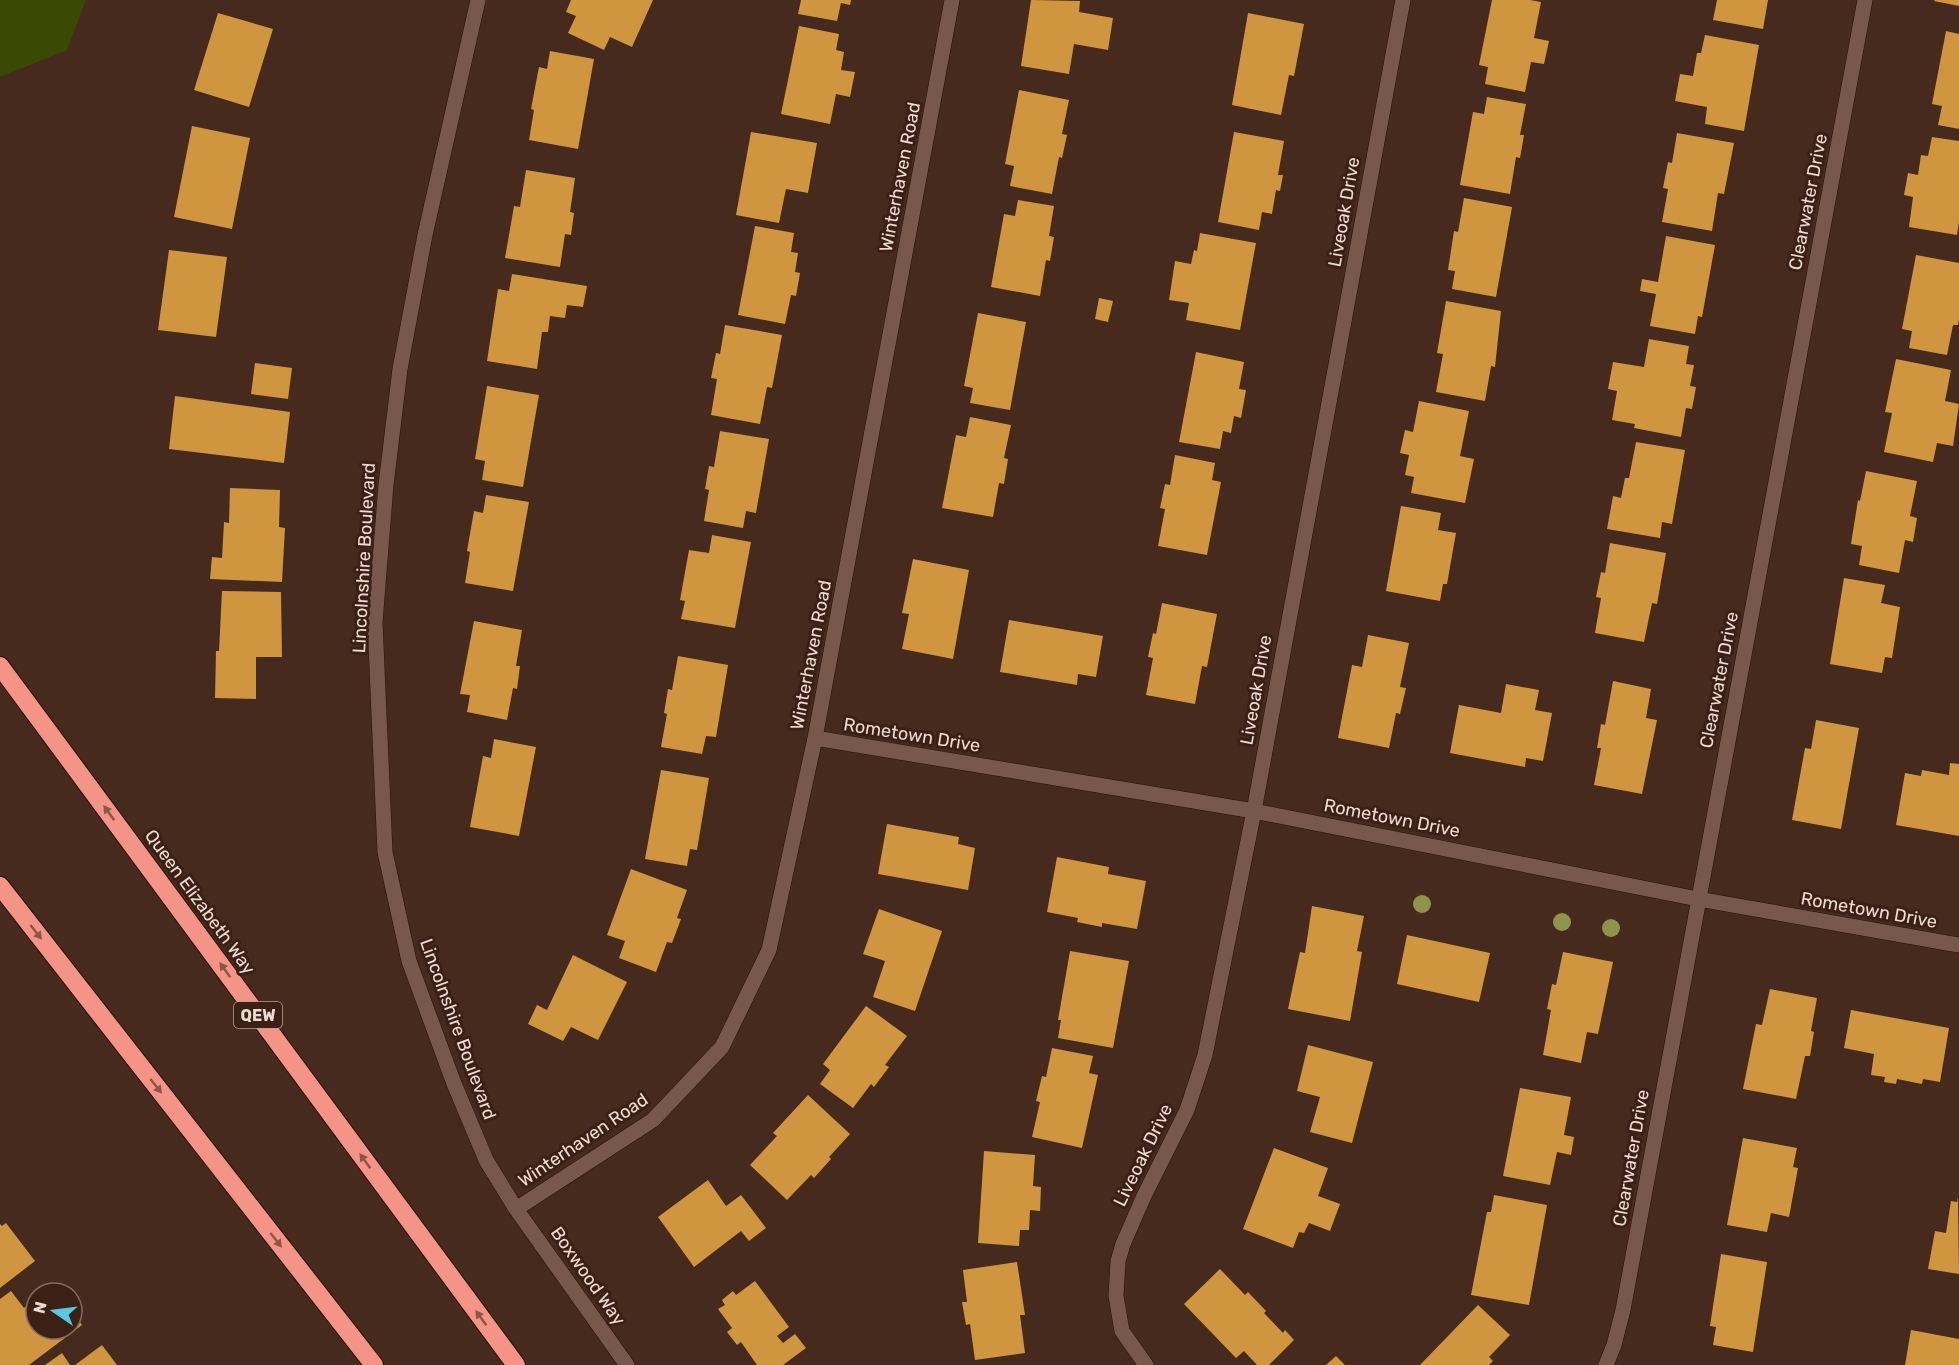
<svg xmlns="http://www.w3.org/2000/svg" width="1959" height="1365" font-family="Rubik,sans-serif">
<rect width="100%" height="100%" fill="#462a1e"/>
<!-- green -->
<path fill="#3b4a02" d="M0 0H86L67 50 0 77Z"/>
<!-- building -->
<path fill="#d0963f" d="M571 0H653L632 47 610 37 604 50 568 33 576 16 566 12Z
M801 0H851L850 5 841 3 837 21 798 14Z
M1031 0 1080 1 1079 12 1113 18 1108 50 1074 44 1069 74 1021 66Z
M1492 0H1530L1541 2 1534 38 1549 41 1544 64 1531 62 1525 92 1485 84 1488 67 1479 65Z
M1717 0H1768L1763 29 1713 20Z
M1935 0H1959V6L1934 1Z
M218 13 273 29 249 107 194 90Z
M1248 13 1304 24 1294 76 1289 75 1281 115 1232 105Z
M799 26 839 34 836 50 844 52 841 70 855 72 850 97 836 94 830 124 781 114Z
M1946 31 1959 34V129L1938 125 1942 106 1932 104Z
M1705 35 1759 45 1744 131 1705 124 1707 107 1675 101 1680 74 1693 76 1697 53H1701Z
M550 51 594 59 578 149 529 140 534 110 531 109 539 67 547 69Z
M1019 90 1069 100 1062 134 1067 135 1062 158 1059 157 1052 194 1010 186 1014 166 1005 164Z
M1487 97 1526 104 1520 135H1524L1520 158 1516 157 1510 194 1460 185 1473 112 1484 114Z
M192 126 250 138 232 229 174 217Z
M751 132 817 143 808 193 786 189 779 223 736 215Z
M1234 132 1284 141 1278 175H1283L1280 191 1276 190 1272 214 1262 212 1259 230 1218 222Z
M1677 133 1734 143 1724 194 1718 193 1712 231 1662 222 1668 189 1663 188 1668 162 1672 163Z
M1932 137 1959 141V222L1957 235 1909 227 1913 197 1904 195 1908 173 1918 175 1921 155 1928 156Z
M526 170 575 178 570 212 574 213 571 235 565 234 560 267 505 258 514 206 520 207Z
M1464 198 1512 207 1496 297 1452 289 1455 271 1448 270 1454 231 1458 232Z
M1018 200 1054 206 1049 236 1054 237 1050 261 1046 260 1040 296 991 287 1004 214 1015 216Z
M755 226 794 233 791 252 798 253 795 272 800 273 796 296 791 295 785 324 738 315Z
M1200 233 1256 243 1240 330 1186 320 1189 303 1169 300 1175 261 1191 264 1194 250 1197 251Z
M1666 236 1715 245 1702 317 1698 316 1695 334 1650 326 1656 294 1640 291 1642 279 1658 282Z
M169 250 227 257 216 337 158 330Z
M1916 255 1959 263V319L1958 325H1953L1947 355 1909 348 1912 331 1902 329Z
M512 274 587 286 583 307 567 305 565 318 550 316 548 332H542L537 369 487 361 498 289 509 291Z
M1099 298 1113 301 1108 322 1095 319Z
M1446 301 1501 311 1495 367 1491 366 1485 401 1436 392 1443 354 1437 353Z
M978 313 1026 322 1010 410 970 403 973 388 964 386Z
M725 325 782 335 772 388 767 387 760 424 711 415 717 379 711 378 716 353 720 354Z
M1649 339 1689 346 1686 364 1694 365 1690 386 1696 387 1692 409 1686 408 1681 437 1634 428 1635 424 1612 420 1617 391 1608 389 1613 362 1644 367Z
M1196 352 1244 362 1239 389 1246 390 1241 418 1234 416 1231 433 1223 431 1220 449 1179 442Z
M1896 359 1951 370 1945 401 1959 404 1953 446 1937 443 1933 462 1884 452 1892 413 1885 412Z
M255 363 292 368 288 399 251 394Z
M487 386 539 395 523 487 482 480 485 461 475 459Z
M175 396 290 412 284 463 169 449Z
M1419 401 1469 411 1460 456 1474 459 1465 503 1411 493 1414 477 1405 475 1409 455 1400 453 1405 430 1413 432Z
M970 417 1011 425 1004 458 1008 459 1004 484 999 483 993 517 942 508 956 435 966 437Z
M720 431 769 439 756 513 746 511 743 528 704 521 709 490 705 489 709 466 714 467Z
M1636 442 1685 450 1672 524 1662 522 1660 538 1607 529 1613 496 1621 498 1625 478H1629Z
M1175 455 1215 463 1212 480 1221 482 1207 555 1158 546 1165 509 1160 508 1165 484 1170 485Z
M1866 471 1917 481 1910 516 1917 518 1913 542 1905 540 1899 573 1859 565 1862 546 1851 544 1858 500 1860 501Z
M230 488 280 490 279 527 285 528 282 582 210 579 212 557 222 558 224 522 229 523Z
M486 495 529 502 513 591 465 583 470 552 467 551 474 511 483 513Z
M1401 506 1441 513 1438 530 1456 533 1447 584H1443L1440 601 1386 591Z
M712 535 751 542 735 628 681 619 685 601 680 600 689 550 709 553Z
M1610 543 1666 553 1657 604 1652 603 1644 642 1595 633 1601 598 1596 597 1601 572 1605 573Z
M913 559 969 570 953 659 902 649 909 614 902 613Z
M1844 578 1885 585 1881 603 1900 607 1892 658 1885 657 1882 673 1830 664Z
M222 591 281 592 282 657H256V699L215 698 216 651H219Z
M1162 603 1217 614 1207 667 1202 666 1195 704 1146 695 1153 658 1148 657 1153 633 1156 634Z
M1009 620 1103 636 1096 677 1078 674 1077 685 1000 672Z
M474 621 522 630 516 666H520L517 689 513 688 507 720 467 712 470 695 460 694Z
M1368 635 1409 643 1400 687 1406 688 1400 714 1396 713 1389 748 1338 738 1352 665 1362 667Z
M678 656 728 665 716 737 706 736 702 754 661 747 667 714 664 713 668 689 672 690Z
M1613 681 1651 689 1646 718 1657 720 1642 794 1594 785 1601 748H1597L1601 724 1605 725Z
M1506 684 1539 690 1535 710 1552 713 1543 761 1526 758 1525 767 1450 753 1459 705 1501 713Z
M1816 720 1859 728 1841 829 1792 820 1805 748 1811 749Z
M494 739 536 747 519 836 470 827 483 756 491 758Z
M1950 763 1959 764V836L1896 825 1905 773 1921 776 1922 770 1949 775Z
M661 770 709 778 697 850 690 849 687 866 645 859Z
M887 824 959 837 958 844 975 848 968 890 878 874Z
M1057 857 1109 867 1108 874 1146 881 1137 929 1102 923V927L1077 922 1078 918 1047 912Z
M631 869 687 890 677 918 681 919 672 943 667 942 656 972 619 958 625 941 607 935Z
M1312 906 1364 916 1357 951 1362 952 1350 1021 1288 1009 1300 952 1305 953Z
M879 909 942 931 915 1011 873 997 885 961 863 954Z
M1407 935 1490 953 1479 1002 1397 984Z
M1070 951 1129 961 1113 1048 1058 1038 1061 1020H1058Z
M1563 952 1613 962 1598 1034 1587 1032 1581 1063 1543 1055 1551 1010 1547 1009 1552 984 1556 985Z
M573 955 627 982 598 1040 571 1027 563 1041 528 1024 537 1005 547 1010Z
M1770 989 1817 998 1811 1031 1814 1032 1810 1056H1805L1796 1099 1743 1089 1756 1024 1762 1025Z
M866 1006 907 1036 885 1065 889 1067 874 1087 871 1084 853 1108 820 1084 830 1070 823 1064Z
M1851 1010 1949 1028 1940 1082 1923 1079 1922 1084 1897 1079 1896 1084 1884 1082 1885 1077 1871 1075 1874 1054 1844 1048Z
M1308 1045 1373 1062 1352 1143 1310 1132 1320 1097 1297 1091Z
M1052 1048 1093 1056 1089 1073 1098 1075 1082 1148 1032 1137 1040 1102 1036 1101 1042 1076 1046 1077Z
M1520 1088 1571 1097 1564 1135 1574 1137 1571 1155 1557 1152 1550 1185 1503 1176Z
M808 1095 850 1134 829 1157 831 1159 814 1178 811 1175 787 1200 750 1165 777 1136 773 1133Z
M1743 1138 1797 1148 1793 1167 1798 1168 1789 1217 1771 1213 1767 1232 1727 1225Z
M1274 1148 1328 1168 1318 1196 1340 1204 1330 1231 1309 1223 1304 1233 1299 1232 1293 1248 1243 1229Z
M984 1151 1035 1155 1033 1186 1041 1187 1040 1211 1030 1210 1029 1230H1020L1019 1246 978 1243Z
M708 1180 726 1206 741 1195 766 1228 749 1241 741 1231 694 1267 658 1217Z
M1494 1195 1547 1205 1529 1305 1471 1295 1487 1212H1491Z
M1958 1197 1959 1274 1928 1269 1935 1231 1946 1233 1951 1201 1957 1202Z
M6 1223 35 1261 0 1288V1224L2 1226Z
M1721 1254 1767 1262 1753 1352 1713 1345 1716 1327 1710 1326Z
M1017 1262 1025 1315H1020L1025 1353 975 1360 970 1324 966 1325 962 1302H967L963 1270Z
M1220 1269 1245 1295 1248 1292 1266 1311 1264 1313 1283 1333 1285 1330 1294 1340 1269 1365H1257L1244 1351 1236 1358 1184 1304Z
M755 1281 789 1327 777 1336 783 1343 795 1334 806 1348 783 1365H757L741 1342 737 1345 727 1332 732 1328 718 1309 725 1305 722 1300 733 1291 736 1295Z
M53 1286 58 1293H43Z
M11 1291 24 1308 36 1298V1329H72V1311L82 1325 29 1365H0V1299Z
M1478 1305 1510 1335 1489 1357 1493 1361 1489 1365H1420Z
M1911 1330 1959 1339V1365H1905Z
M102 1345 117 1365H75Z
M62 1353 70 1365H45Z
M1336 1356 1345 1365H1326Z"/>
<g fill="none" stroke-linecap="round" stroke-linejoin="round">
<!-- minor casing -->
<g stroke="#2b1107" stroke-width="16">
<path id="minor" d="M478 0 425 235 400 369 386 485 375 622 385 852 409 961 453 1081 486 1160 516 1209 627 1365
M815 738 1254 811 1698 899 1959 945
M516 1209 653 1120 722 1047 769 950 815 738 952 0
M1146 1365 1122 1331 1116 1296 1118 1261 1123 1244 1144 1196 1187 1110 1205 1055 1254 811 1403 0
M1606 1365 1614 1345 1623 1310 1865 0"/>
</g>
<!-- highway casing -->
<g stroke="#2b1107" stroke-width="20">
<path id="highway" d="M0 666 516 1365
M0 886 374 1365"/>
</g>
<!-- minor -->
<use href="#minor" stroke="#77584b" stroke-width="15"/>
<!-- highway -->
<use href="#highway" stroke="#f39486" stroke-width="18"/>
</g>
<!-- trees -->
<g fill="#90944b">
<circle cx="1422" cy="904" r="9"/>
<circle cx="1562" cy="922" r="9"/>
<circle cx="1611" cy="928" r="9"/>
</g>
<!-- one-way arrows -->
<defs><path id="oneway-solid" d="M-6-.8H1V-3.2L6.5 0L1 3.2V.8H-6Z" transform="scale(1.5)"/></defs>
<g fill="#8e5448">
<use href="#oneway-solid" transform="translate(109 813) rotate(-126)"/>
<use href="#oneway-solid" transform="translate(36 932) rotate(52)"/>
<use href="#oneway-solid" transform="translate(225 970) rotate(-126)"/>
<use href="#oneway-solid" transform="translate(156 1086) rotate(52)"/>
<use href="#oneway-solid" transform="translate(365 1161) rotate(-126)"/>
<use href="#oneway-solid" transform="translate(276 1240) rotate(52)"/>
<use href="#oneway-solid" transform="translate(481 1318) rotate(-126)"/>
</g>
<g text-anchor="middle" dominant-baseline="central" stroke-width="6" stroke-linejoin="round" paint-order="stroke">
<!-- shield labels -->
<rect fill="#3b2015" stroke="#b8a299" stroke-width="1.5" x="234" y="1002" width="48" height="26" rx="4.5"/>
<g font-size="16" font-weight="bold" fill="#eddad2">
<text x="258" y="1015">QEW</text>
</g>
<!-- street labels -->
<g font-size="18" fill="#eddad2" stroke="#3b2015">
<text transform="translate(900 177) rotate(-79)">Winterhaven Road</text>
<text transform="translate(1808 202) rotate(-79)">Clearwater Drive</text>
<text transform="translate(1344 212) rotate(-80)">Liveoak Drive</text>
<text transform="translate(364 558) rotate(-87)">Lincolnshire Boulevard</text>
<text transform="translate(811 655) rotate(-79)">Winterhaven Road</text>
<text transform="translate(1719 680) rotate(-79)">Clearwater Drive</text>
<text transform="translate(1256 690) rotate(-80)">Liveoak Drive</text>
<text transform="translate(912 735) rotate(9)">Rometown Drive</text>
<text transform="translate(1392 818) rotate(11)">Rometown Drive</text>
<text transform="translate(200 902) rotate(54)">Queen Elizabeth Way</text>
<text transform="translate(1869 910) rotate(10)">Rometown Drive</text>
<text transform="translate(458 1029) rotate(70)">Lincolnshire Boulevard</text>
<text transform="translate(583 1140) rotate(-34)">Winterhaven Road</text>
<text transform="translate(1143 1155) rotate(-64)">Liveoak Drive</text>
<text transform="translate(1631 1158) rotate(-80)">Clearwater Drive</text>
<text transform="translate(588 1276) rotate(55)">Boxwood Way</text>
</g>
</g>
<!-- north arrow -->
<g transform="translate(54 1311) rotate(284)"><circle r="28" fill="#3b2015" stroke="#826a61" stroke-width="1.5"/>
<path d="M0-4.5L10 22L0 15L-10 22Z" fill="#58c9e3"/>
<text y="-9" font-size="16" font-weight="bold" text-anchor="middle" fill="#eddad2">N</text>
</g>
</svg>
